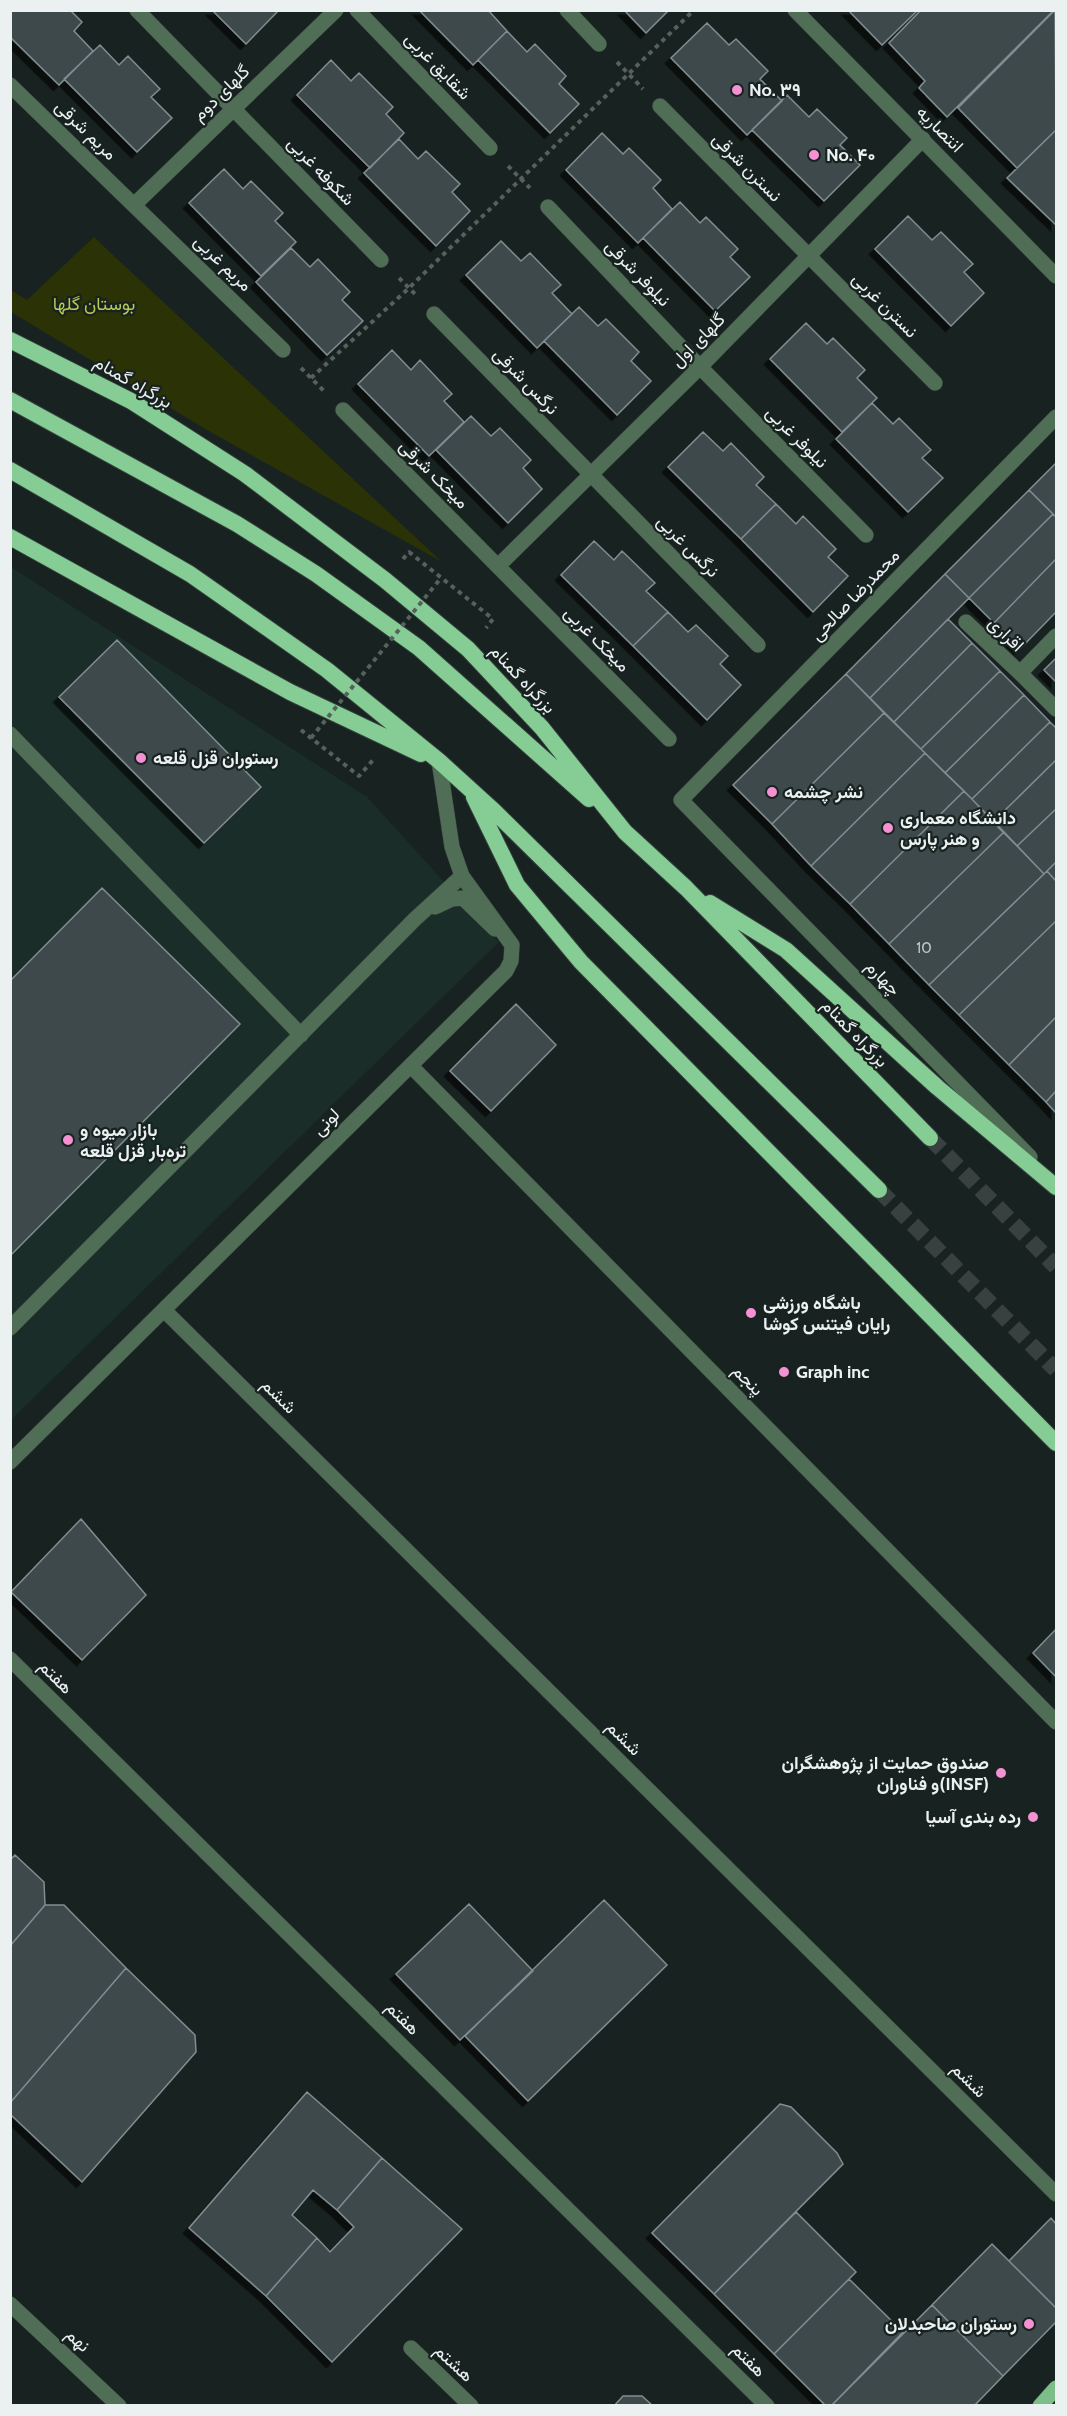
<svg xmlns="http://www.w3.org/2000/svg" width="1067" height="2416" font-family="Cabin,Vazirmatn,sans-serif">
<defs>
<filter id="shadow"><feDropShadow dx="-5.5" dy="5.5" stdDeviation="0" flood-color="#0009"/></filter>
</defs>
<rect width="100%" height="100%" fill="#182220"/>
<!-- built -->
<path fill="#1a2d29" d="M11 567 367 797 499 942 11 1420Z"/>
<!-- green -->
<path fill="#2b3206" d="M94 237 113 255 442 562 207 430 11 312V290L27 300Z"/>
<!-- building -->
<path fill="#3e4a4c" stroke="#818d90" stroke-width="1.5" filter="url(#shadow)" d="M10 10H70L82 22 74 31 93 51 59 85 10 37Z
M212 10H279L246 44Z
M419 10H488L507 31 473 65Z
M624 10H669L646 33Z
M848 10H918L882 45Z
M921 10H1054L947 117 919 88 925 81 889 43Z
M1055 10 1056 130 1017 168 958 108Z
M707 23 729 45 736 39 768 71 760 79 782 101 747 135 671 58Z
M507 31 527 52 535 44 566 76 559 84 579 104 550 133 478 60Z
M100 45 119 65 128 56 160 89 151 97 172 118 137 152 64 79Z
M331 60 351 81 359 73 393 107 386 114 404 133 370 168 297 95Z
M787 95 809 117 817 109 847 138 840 145 860 165 824 201 752 130Z
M1056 130V225L1007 178Z
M602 133 623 154 629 148 661 180 653 188 672 209 638 243 566 170Z
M399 139 418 159 426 151 460 184 452 192 470 211 436 246 364 173Z
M224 169 243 189 251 181 283 213 275 221 296 242 261 276 189 203Z
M680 202 700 223 706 217 738 249 730 257 750 277 715 311 643 238Z
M908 216 932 240 941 232 973 264 964 272 984 293 951 326 875 249Z
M501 241 521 261 530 253 561 285 552 293 572 314 537 348 466 275Z
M291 248 310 267 318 259 350 292 342 300 363 321 327 355 256 282Z
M579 307 598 326 606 319 639 352 631 361 651 381 617 415 544 341Z
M806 323 827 344 833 338 865 370 857 378 877 398 842 432 770 359Z
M392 350 411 370 420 360 452 394 444 401 464 422 429 456 358 384Z
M872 403 893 424 899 418 931 450 922 458 943 478 908 512 836 439Z
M471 416 491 436 500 428 531 460 523 468 542 489 508 523 436 450Z
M703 432 723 451 731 443 764 477 756 485 776 504 741 539 668 467Z
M1056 463V517L1029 490Z
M1029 490 1053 514 969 598 945 574Z
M776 504 796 524 803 516 836 549 828 557 848 576 813 612 741 539Z
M1053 514 1056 517V559L994 623 969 598Z
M594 541 614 560 622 551 655 583 646 591 668 612 633 646 561 575Z
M1056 559V612L1020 649 994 623Z
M945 574 969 598 870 698 846 674Z
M668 612 688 632 696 625 728 656 720 664 741 685 707 720 633 646Z
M948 619 972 643 894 722 870 698Z
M117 640 261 787 204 843 59 697Z
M972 643 1000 671 921 749 894 722Z
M1056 658V682L1044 670Z
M1000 671 1024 695 945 773 921 749Z
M846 674 884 713 772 824 733 785Z
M1024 695 1050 722 972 799 945 773Z
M884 713 925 753 811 866 772 824Z
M1050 722 1056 728V760L993 822 972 799Z
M925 753 964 791 850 904 811 866Z
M1056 760V809L1017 846 993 822Z
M964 791 1004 832 889 944 850 904Z
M1056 809V862L1044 874 1017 846Z
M1004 832 1044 874 929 985 889 944Z
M1056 862V881L1047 871Z
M1047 871 1056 881V921L959 1015 929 985Z
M102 888 240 1024 10 1256V981Z
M1056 921V1017L1009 1065 959 1015Z
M516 1004 556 1045 491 1111 450 1071Z
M1056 1017V1091L1046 1102 1009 1065Z
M1056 1091V1113L1046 1102Z
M81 1519 146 1595 82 1660 11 1592Z
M1056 1629V1677L1033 1653Z
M15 1855 44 1882 45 1905 10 1946V1860Z
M604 1900 667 1965 528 2101 465 2036Z
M469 1904 533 1971 460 2040 396 1974Z
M45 1905H64L126 1968 10 2103V1946Z
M126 1968 195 2035 196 2052 82 2182 10 2114V2103Z
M307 2092 382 2158 337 2210 313 2190 292 2215 317 2238 266 2296 189 2228Z
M780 2104 791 2107 837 2153 843 2164 714 2294 652 2233Z
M382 2158 462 2229 332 2362 266 2296 317 2238 330 2252 354 2227 337 2210Z
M796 2212 856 2272 774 2354 714 2294Z
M1051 2218 1056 2224V2308L1009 2261Z
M992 2244 1056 2308V2322L1003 2376 932 2305Z
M849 2279 903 2332 831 2406H826L774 2354Z
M932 2305 1003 2376 974 2406H831Z
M623 2396H642L653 2406H614Z"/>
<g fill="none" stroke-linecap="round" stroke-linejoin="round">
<!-- trunk-tunnel -->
<path stroke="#38413f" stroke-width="16" stroke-dasharray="16 8" stroke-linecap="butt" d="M930 1138 1056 1267
M879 1190 1056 1370"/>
<!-- service casing -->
<g stroke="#353f3d" stroke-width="16">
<path id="service" d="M10 734 301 1035
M435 907 452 899 463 898 495 929
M10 1328 415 919 462 876"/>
</g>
<!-- minor casing -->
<g stroke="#353f3d" stroke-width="16">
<path id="minor" d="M137 10 381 260
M357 10 490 148
M567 10 599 44
M795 10 1056 276
M10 85 283 350
M660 106 935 383
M135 204 336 10
M548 207 700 367 866 535
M434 314 758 645
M343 410 669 739
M498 566 700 367 923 139
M966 622 1020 673
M1056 636 1020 673 1056 709
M411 1066 1056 1722
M164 1310 1056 2194
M10 1462 506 971 511 961 512 945 462 876 452 847 439 761
M10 1659 767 2406
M10 2304 119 2406
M411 2348 471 2406"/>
</g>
<!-- tertiary casing -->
<g stroke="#353f3d" stroke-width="16">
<path id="tertiary" d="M1030 1157 681 800 1056 417"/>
</g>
<!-- primary casing -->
<g stroke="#353f3d" stroke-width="16">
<path id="primary" d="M1040 2406 1056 2388"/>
</g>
<!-- trunk casing -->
<g stroke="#353f3d" stroke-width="18">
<path id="trunk" d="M10 340 131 401 245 474 385 580 468 649 542 728 625 832 686 888 930 1138
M10 400 237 524 316 574 419 648 589 799
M10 470 190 574 327 670 439 761 494 811 879 1190
M10 537 290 692 421 754
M474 797 517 885 581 962 1056 1443
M710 903 786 950 937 1087 1056 1187"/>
</g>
<!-- path -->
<path stroke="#57605f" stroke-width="4" stroke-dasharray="4.5 4.5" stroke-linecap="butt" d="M617 62 643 89
M508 166 530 188
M399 278 417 296
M301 368 325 392
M311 378 409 288 694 10
M403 559 409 552 493 619 486 628
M301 730 359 776 373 760"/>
<!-- service -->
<use href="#service" stroke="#4f6e55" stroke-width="15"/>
<!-- minor -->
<use href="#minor" stroke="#4f6e55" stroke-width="15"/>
<!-- tertiary -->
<use href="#tertiary" stroke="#4f6e55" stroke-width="15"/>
<!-- primary -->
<use href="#primary" stroke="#7cbd89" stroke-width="15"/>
<!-- trunk -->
<use href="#trunk" stroke="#85cd94" stroke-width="16"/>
<!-- path-bridge -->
<path stroke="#57605f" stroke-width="4" stroke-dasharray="4.5 4.5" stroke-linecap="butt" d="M311 738 441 578"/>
</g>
<!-- markers -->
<g fill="#f491d3" stroke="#182220" stroke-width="2">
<circle cx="737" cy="90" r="6"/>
<circle cx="814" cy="155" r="6"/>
<circle cx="141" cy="758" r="6"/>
<circle cx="772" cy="792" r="6"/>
<circle cx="888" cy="828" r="6"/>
<circle cx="68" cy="1140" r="6"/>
<circle cx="751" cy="1313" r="6"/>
<circle cx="784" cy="1372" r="6"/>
<circle cx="1001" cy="1773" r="6"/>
<circle cx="1033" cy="1817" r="6"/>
<circle cx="1029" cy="2324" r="6"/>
</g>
<g text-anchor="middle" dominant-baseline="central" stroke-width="4.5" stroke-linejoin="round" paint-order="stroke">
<!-- number labels -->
<g font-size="15" fill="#bfc7c7">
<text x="924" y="948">10</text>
</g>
<!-- street labels -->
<g font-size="18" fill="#eaf1f0" stroke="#182220">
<text transform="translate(438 66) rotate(46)">شقایق غربی</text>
<text transform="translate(221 93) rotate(-44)">گلهای دوم</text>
<text transform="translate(940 129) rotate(45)">انتصاریه</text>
<text transform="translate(86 130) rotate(44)">مریم شرقی</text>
<text transform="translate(747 167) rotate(45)">نسترن شرقی</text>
<text transform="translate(321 171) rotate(46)">شکوفه غربی</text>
<text transform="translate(223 263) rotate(44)">مریم غربی</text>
<text transform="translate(638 273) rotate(46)">نیلوفر شرقی</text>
<text transform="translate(885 305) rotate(45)">نسترن غربی</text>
<text transform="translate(698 340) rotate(-45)">گلهای اول</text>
<text transform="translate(526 381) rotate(46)">نرگس شرقی</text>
<text transform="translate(133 382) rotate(30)">بزرگراه گمنام</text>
<text transform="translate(797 437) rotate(45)">نیلوفر غربی</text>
<text transform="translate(434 474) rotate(45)">میخک شرقی</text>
<text transform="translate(688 546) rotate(45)">نرگس غربی</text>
<text transform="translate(855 595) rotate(-46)">محمدرضا صالحی</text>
<text transform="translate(1006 634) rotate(44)">اقراری</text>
<text transform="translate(597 639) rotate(45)">میخک غربی</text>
<text transform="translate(523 679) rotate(47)">بزرگراه گمنام</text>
<text transform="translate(883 978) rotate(46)">چهارم</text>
<text transform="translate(855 1033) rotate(46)">بزرگراه گمنام</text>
<text transform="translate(326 1122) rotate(-45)">لونی</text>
<text transform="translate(748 1380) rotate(45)">پنجم</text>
<text transform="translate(279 1396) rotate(45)">ششم</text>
<text transform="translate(56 1677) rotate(45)">هفتم</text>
<text transform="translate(624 1738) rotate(45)">ششم</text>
<text transform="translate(403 2018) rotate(45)">هفتم</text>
<text transform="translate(969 2080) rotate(45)">ششم</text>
<text transform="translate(78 2340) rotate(43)">نهم</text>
<text transform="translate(749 2360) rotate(45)">هفتم</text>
<text transform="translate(454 2363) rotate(43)">هشتم</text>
</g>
<!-- poi labels -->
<g font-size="18" font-weight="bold" fill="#eaf1f0" stroke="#182220" text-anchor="start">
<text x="749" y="90">No. ۳۹</text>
<text x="826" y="155">No. ۴۰</text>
<text x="153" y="758">رستوران قزل قلعه</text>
<text x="784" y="792">نشر چشمه</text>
<text x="900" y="818">دانشگاه معماری<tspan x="900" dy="21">و هنر پارس</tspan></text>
<text x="80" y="1130">بازار میوه و<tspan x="80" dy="21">تره‌بار قزل قلعه</tspan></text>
<text x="763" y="1303">باشگاه ورزشی<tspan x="763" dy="21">رایان فیتنس کوشا</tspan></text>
<text x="796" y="1372">Graph inc</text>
<text x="989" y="1763" text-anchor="end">صندوق حمایت از پژوهشگران<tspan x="989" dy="21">و فناوران(INSF)</tspan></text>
<text x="1021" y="1817" text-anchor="end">رده بندی آسیا</text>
<text x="1017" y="2324" text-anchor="end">رستوران صاحبدلان</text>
</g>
<!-- park labels -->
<g font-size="18" fill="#b6ca51" stroke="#182220">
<text x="94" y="304">بوستان گلها</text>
</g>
</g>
<!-- border -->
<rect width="1067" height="2416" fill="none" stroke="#eaf1f0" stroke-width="24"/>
</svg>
